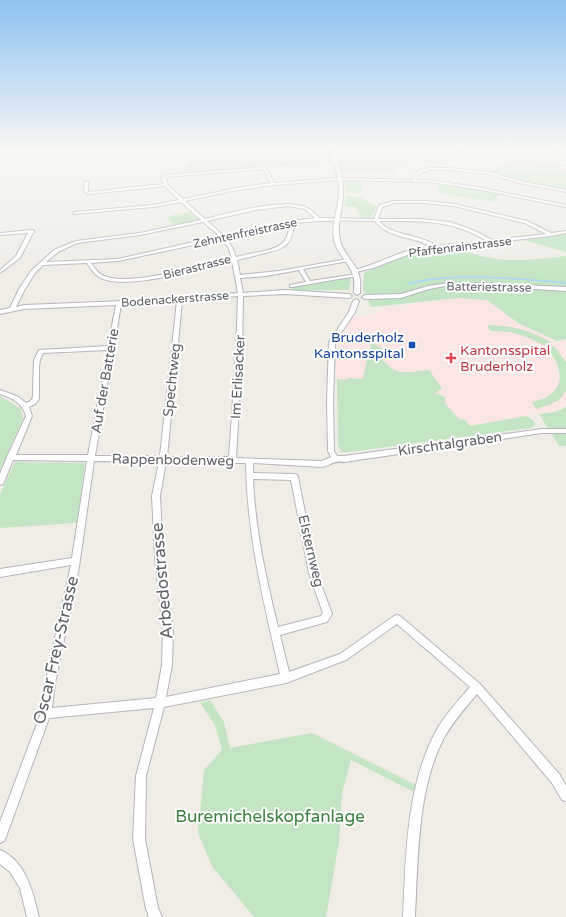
<svg xmlns="http://www.w3.org/2000/svg" width="566" height="917" font-family="'Varela Round',sans-serif">
<rect width="100%" height="100%" fill="#efede6"/>
<!-- medical -->
<path fill="#fae6e4" d="M459 298 487 300 516 323 557 342 566 341V345H562L566 350V406L555 411 451 429H340L336 365 339 338 352 318 373 314 386 307Z"/>
<!-- green -->
<path fill="#c4e5c4" d="M255 149H464L466 150 449 153 455 160 398 164 394 173 340 172 339 162 181 174 197 153Z
M515 157 552 166 550 168 566 172V190L528 183 490 172Z
M345 181H361L362 192 346 193Z
M439 183 500 194 493 202 438 193Z
M346 196H357L377 206 371 218H360L356 207 345 206Z
M189 212 198 219 196 221 174 226 166 217Z
M566 233V252L523 240Z
M457 246C489 266 531 260 566 256V339L557 341 518 323 487 300 458 298 371 307 363 289 364 273 397 258 419 252Z
M351 277 349 290H292L290 287Z
M491 325C513 326 534 331 552 343L543 345 529 338 511 332 491 331 487 326Z
M372 343 384 349 380 357C398 378 404 372 429 370L442 388 435 393 445 397V403L459 419 465 420 470 426 526 416 533 420 535 425 531 428 349 452H341L338 445 337 379 348 380V378L363 379 368 353Z
M554 346 566 362V391L559 400 551 404 536 409 532 402C566 394 566 373 547 347Z
M0 396 21 409 23 419 0 470Z
M566 407V446H559L539 414 555 412Z
M15 462 85 463 77 523 0 528V494Z
M210 700 224 722 230 748 312 733 416 785 414 792 351 760 342 793 339 842 326 917H254L212 866 198 833 204 770 222 750 215 725 200 703Z"/>
<g fill="none" stroke-linecap="round" stroke-linejoin="round">
<!-- stream -->
<path stroke="#aad8fb" stroke-width="1.5" d="M408 284C453 271 519 279 566 283"/>
<!-- minor casing -->
<g stroke="#b3b6ba" stroke-width="2">
<path id="minor" d="M463 149 478 151 492 149 566 167V169L493 151 478 153 462 151Z
M264 167 266 168 274 183 340 178 413 180 415 174 420 170 429 168H449L489 172 520 181 566 190V192L519 183 489 174 449 170H429L422 172 418 175 416 180H429L476 187 566 205V207L476 189 429 182 340 180 273 185 232 191 185 201 205 219C229 213 283 198 305 207 311 209 315 214 320 218L374 219 379 205 394 201H425L454 204 527 221 551 233 566 231V233L551 236 418 251 373 268 356 272H354V270C376 265 395 253 416 249 421 248 427 248 432 247 414 236 388 239 375 221 348 220 321 220 294 223 292 245 285 249 265 253 255 256 246 258 237 260L240 275 279 271 347 259 349 260V261L303 269 310 281 357 274 359 275 357 276 292 287H290V285L306 282 299 270 266 276 240 278 243 293 285 290 349 294 352 296 349 298 285 294 243 296 242 353 236 458 322 461 331 457 328 451 327 401 329 342 349 312 353 301 356 299 359 301 355 312 335 342 333 401 334 451 337 456H344L542 429H566V433H542L344 462C334 460 332 465 322 467L253 463V473L294 474 297 475 298 477 317 573 332 614 327 622 280 635 289 672 340 654 394 616 397 615 400 616 480 684 560 775 566 786V801L562 800 552 783 477 694C465 708 453 722 444 738 417 788 418 861 415 917H403C406 855 406 787 436 731 445 715 458 701 470 687L397 624 346 660 286 683 164 707 146 776 145 839 158 908 162 917H149L146 909 133 839 136 776 154 708 49 718 6 837 4 841 0 843V822L41 713 45 683 71 565 0 577V569L72 558 87 461 13 460 4 482 3 484 0 485V474L7 457 26 416C23 403 12 398 0 394V390L17 396 26 403C32 401 33 399 33 394L34 360 39 350 108 346 116 305 24 309 0 314V310L10 308 19 289 31 271 54 250 76 241 140 233 201 220 181 202 153 207 74 214 73 213 75 212 153 205 179 200 165 186 89 194 84 192 85 181 88 182V191L89 192 164 184 161 178 166 175ZM263 169 271 183 232 189 183 199 169 186 165 178 167 177ZM394 203H425L454 206 525 223 546 234 492 240 479 233 465 227 450 222 421 219H378L382 207ZM288 206 305 209 315 218 292 221 224 236 207 221 256 210ZM379 221C420 221 451 219 487 241L437 246C420 234 391 236 379 221ZM203 222 220 236 118 259 46 262 58 252 77 243 140 235ZM290 224C287 245 280 247 261 252 253 253 244 255 236 257L232 247 226 238ZM222 239 228 247 232 258C203 265 130 287 104 276 98 274 95 268 91 263L118 261ZM232 261 238 293 150 300 24 305 16 307 25 289 35 273 43 265 87 263C90 268 94 274 99 277 123 292 204 268 232 261ZM238 296 236 353 229 457H167L182 301ZM177 301 160 456H95L121 305ZM108 350 88 455H16L32 416 29 407 35 404 39 399V367L40 360 43 353ZM94 461 159 462 152 496 155 557 163 631 162 665 156 698 52 708 55 683 79 567ZM166 462 246 463C247 536 264 603 280 674L166 697 172 665 173 631 163 557 160 496ZM253 479 291 480 309 573 323 613 321 616 278 627C266 578 255 529 253 479Z
M32 230 34 231 20 258 0 273V270L16 256 28 233 0 235V233Z
M450 283H476L566 287V291L476 285H450L429 289 401 298 365 299 362 297 365 295 401 294 428 286Z
M0 850C26 861 33 892 39 917H27L20 888 10 872 0 864Z"/>
</g>
<!-- tertiary casing -->
<g stroke="#b3b6ba" stroke-width="2">
<path id="tertiary" d="M330 149H334C339 163 344 179 343 194 343 209 336 225 340 240 343 254 355 262 359 275 361 281 360 287 360 293L357 295 354 293C354 287 355 281 353 275 349 262 337 254 334 240 331 224 338 209 339 194 339 179 335 163 330 149Z"/>
</g>
<!-- secondary casing -->
<g stroke="#b4b8bc" stroke-width="2">
<path id="secondary" d="M549 149 566 150V152Z"/>
</g>
<!-- minor -->
<use href="#minor" fill="#fff" fill-rule="evenodd"/>
<!-- tertiary -->
<use href="#tertiary" fill="#fff" fill-rule="evenodd"/>
<!-- secondary -->
<use href="#secondary" fill="#fff" fill-rule="evenodd"/>
</g>
<!-- sky -->
<linearGradient id="sky" x2="0" y2="1"><stop stop-color="#8fc2f0"/><stop offset="0.54" stop-color="#f8f7f4"/><stop offset="1" stop-color="#f8f7f4" stop-opacity="0"/></linearGradient>
<rect width="566" height="277" fill="url(#sky)"/>
<!-- markers -->
<rect fill="#1a4fb4" stroke="#fff" stroke-width="1.5" x="408" y="341" width="8" height="8" rx="2"/>
<path fill="#e0444e" stroke="#fff" stroke-width="1.5" d="M449 352h4v4h4v4h-4v4h-4v-4h-4v-4h4z"/>
<g text-anchor="middle" dominant-baseline="central" stroke-width="4" stroke-linejoin="round" paint-order="stroke">
<!-- far-street labels -->
<g font-size="12" fill="#5d6165" stroke="#fff">
<text transform="translate(245 233) rotate(-12)">Zehntenfreistrasse</text>
<text transform="translate(460 247) rotate(-7)">Pfaffenrainstrasse</text>
<text transform="translate(197 267) rotate(-14)">Bierastrasse</text>
<text transform="translate(489 287) rotate(1)">Batteriestrasse</text>
<text transform="translate(175 299) rotate(-4)">Bodenackerstrasse</text>
</g>
<!-- transit labels -->
<g font-size="14" fill="#164399" stroke="#fff" text-anchor="end">
<text x="404" y="337">Bruderholz<tspan x="404" dy="16">Kantonsspital</tspan></text>
</g>
<!-- health labels -->
<g font-size="14" fill="#be3a42" stroke="#fff" text-anchor="start">
<text x="460" y="350">Kantonsspital<tspan x="460" dy="16">Bruderholz</tspan></text>
</g>
<!-- street labels -->
<g font-size="14" fill="#5d6165" stroke="#fff">
<text transform="translate(238 377) rotate(-87)">Im Erlisacker</text>
<text transform="translate(172 380) rotate(-84)">Spechtweg</text>
<text transform="translate(105 381) rotate(-80)">Auf der Batterie</text>
<text transform="translate(450 444) rotate(-8)">Kirschtalgraben</text>
<text transform="translate(173 460) rotate(1)">Rappenbodenweg</text>
<text transform="translate(311 551) rotate(77)">Elsternweg</text>
</g>
<!-- near-street labels -->
<g font-size="17" fill="#5d6165" stroke="#fff">
<text transform="translate(162 581) rotate(-95)">Arbedostrasse</text>
<text transform="translate(56 650) rotate(-77)">Oscar Frey-Strasse</text>
</g>
<!-- near-park labels -->
<g font-size="17" fill="#39813c" stroke="#fff">
<text x="270" y="816">Buremichelskopfanlage</text>
</g>
</g>
</svg>
